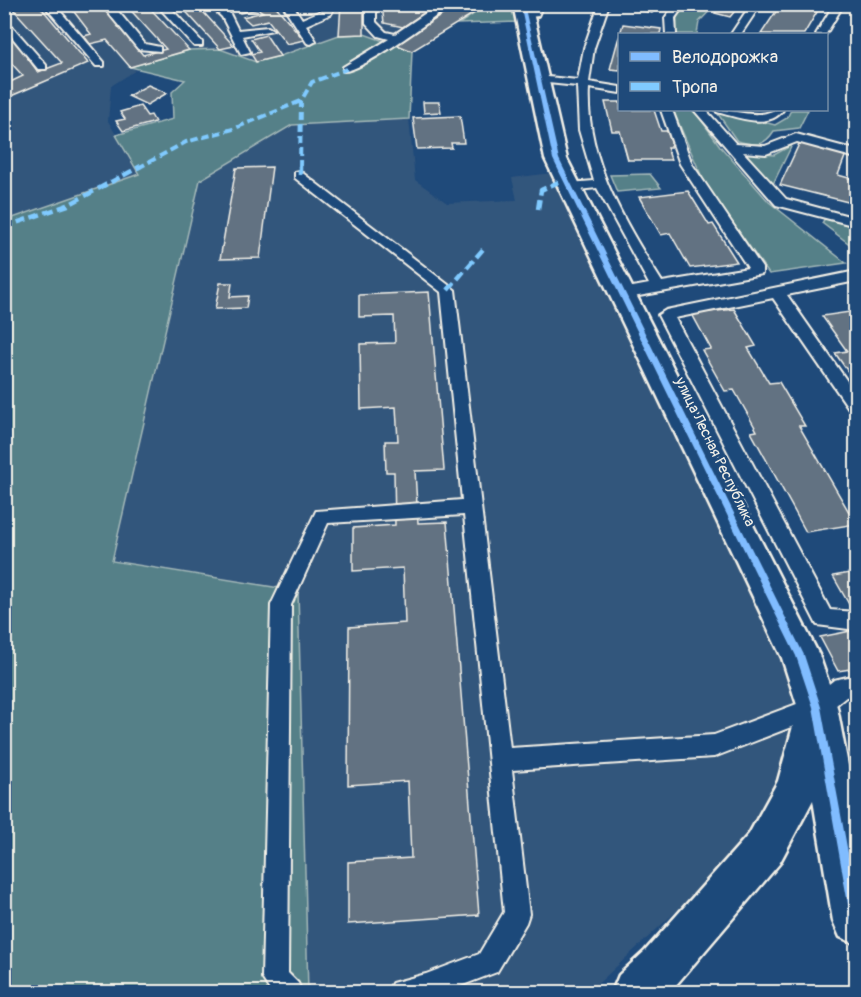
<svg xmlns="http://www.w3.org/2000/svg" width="861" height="997" font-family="Pangolin,sans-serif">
<rect width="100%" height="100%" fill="#1f4a7a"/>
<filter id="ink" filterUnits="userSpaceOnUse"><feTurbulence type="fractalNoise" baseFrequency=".0167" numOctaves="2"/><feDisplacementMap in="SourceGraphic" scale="12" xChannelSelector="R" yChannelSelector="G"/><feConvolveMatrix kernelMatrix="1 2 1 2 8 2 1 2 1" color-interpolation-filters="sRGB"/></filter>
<g filter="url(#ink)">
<!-- built -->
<path fill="#33567c" d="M4 5H489L412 51 365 34 256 62 220 49 131 68 136 70 111 86 108 121 139 174 5 221Z
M409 119 415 180 447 203 517 200 512 178 552 173 774 638 793 693V733L782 777 739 853 589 992H308L298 592 111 561 200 180 292 125Z"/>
<!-- green -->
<path fill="#548088" stroke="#a4b8b8" stroke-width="1.5" d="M489 4 514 5 519 22 459 24Z
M687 5H715L699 22 697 34H676L677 16Z
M364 34 412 51 409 119 292 125 200 180 112 561 298 591 308 992H5L4 221 139 174 116 135 173 119 172 92 185 80 130 67 189 50 220 49 256 62 280 56 339 35Z
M673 110H694L720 146 769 202 846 263 769 274 705 184Z
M791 110H808L799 128 774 131C763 148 755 145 737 141L718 114 726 112 775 125 787 118Z
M792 145 773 184 744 152 774 155Z
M650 174 661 188 617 192 610 175Z
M825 218 856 227V249L822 223Z"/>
<!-- building -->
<path fill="#627282" stroke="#f4f1e8" stroke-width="1.5" d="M30 4H38L88 63 4 99V85L23 76 4 55V25L38 72 62 63 13 9Z
M68 4H100L143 55 166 49 125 4H146L189 50 130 67 107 40 90 44 84 36 91 34Z
M179 4H196L234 46 220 49Z
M229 4H274L304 40 287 44 268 20 251 24 243 17 263 12 258 9 240 13Z
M341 4H364V34L339 35Z
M382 4H414V8L426 12 403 27 384 23Z
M460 4H489L412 51 395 44Z
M624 4H660L652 13 623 6Z
M721 4H733L739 6 730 17 715 13Z
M781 4H807L820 7 804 34H761Z
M623 24 661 29 660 34H620Z
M266 35 280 56 256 62 251 54 260 52 251 39Z
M620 35V70L610 69 618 40Z
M148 85 167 93 147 105 128 96Z
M423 102H439L441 112 424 113Z
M605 102H620V110H654L661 131H667L673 147H667L671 160H628L620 131H612Z
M140 106 147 116 151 115 155 122 123 131 116 121 125 119 120 112Z
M460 116 464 143H451L452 148 417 149 413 118Z
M800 142 846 154 838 175 856 180V204L780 185Z
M272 167 260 258 220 259 236 168Z
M688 191 709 225 713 224 737 262 690 268 670 233 661 235 639 197Z
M220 283H232L230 297 248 296 246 308 215 309Z
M429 292 444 470 415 471 418 523 447 522 479 915 348 924V862L411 858 408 781 348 785 349 627 405 623 403 568 353 571V528L395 525 394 472H386L385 441H398L396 407 361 409 360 344 395 343 394 316 359 317V295Z
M734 309 756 346 748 348 769 383 779 382 805 426H799L856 524 806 532 751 432 757 431 734 390 725 391 702 350 711 349 692 314Z
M856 311V383L835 353 847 351 822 316Z
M856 572V605L850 606 833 576Z
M856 630V668L838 671 820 637Z"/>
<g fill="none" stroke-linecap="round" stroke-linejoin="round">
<!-- lane casing -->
<g stroke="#f4f1e8" stroke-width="4">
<path id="lane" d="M4 4H15L4 11Z
M43 4H54L104 62V66H96Z
M101 4H112L145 44 160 47V51L138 49Z
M156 4H167L202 42V46H194Z
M208 4H219L230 14 238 30 268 27 273 30 242 36 250 52 241 54 222 17Z
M282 4H292L302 19 323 10 326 4H336L331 14 306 25 316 41 311 44 307 43Z
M366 4H376V22L386 32 395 34 439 4H451C437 17 358 74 343 71V67L389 39 378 36 366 23Z
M533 4H543L538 16 521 18V14L530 12Z
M599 4H609L594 48 589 82 620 87V93L589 88C585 160 626 224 662 282L748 268 680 164 661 110H672L692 164 762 268V274L622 299 615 294 622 289 649 284 597 188 569 191 563 187 569 183 594 181 579 130 577 86 538 82 532 79 538 76 578 80 584 48Z
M675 4H685L675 18 676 34H666L665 18Z
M751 4H761L741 34H731Z
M834 4H844L826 34H816Z
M851 4H856V8L852 7Z
M4 17 46 65V69H38L4 27Z
M4 72 8 73 10 78 4 81Z
M694 110H706L736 144 765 146 796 134 856 150V158L797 142 766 154 743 152 786 199 856 218V226L776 205Z
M716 110C730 110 747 115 760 114 769 114 773 109 783 110 769 130 736 117 717 112Z
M300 171 455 290 510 748 714 735 810 699 834 680 856 675V695L846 697 825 714 714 757 512 770 529 914 526 923 497 972 445 992H388L392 983 426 974 479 954 504 912 464 515 328 523 291 605 288 973 298 983 302 992H271L262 978 271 605 316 511 462 500 441 292 295 178V172Z
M856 271V281L787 295 856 394V412L850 410 773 298 675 318 830 610 856 612V630L817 625 658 315 666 310Z"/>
</g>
<!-- street casing -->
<g stroke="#f4f1e8" stroke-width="5">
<path id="street" d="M513 4H531L567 159 819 655 837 707 856 808V944L840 937 833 921 813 800 779 864 670 992H612L619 975 645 951 749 834 778 781 798 708 782 658 545 159Z"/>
</g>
<!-- lane -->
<use href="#lane" fill="#1f4a7a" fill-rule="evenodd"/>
<!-- street -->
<use href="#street" fill="#1f4a7a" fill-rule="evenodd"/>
<!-- quiet-far1 -->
<path stroke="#80caff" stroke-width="4" stroke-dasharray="8 4" stroke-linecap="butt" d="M138 168 186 142 233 129 301 101
M300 168 301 101 312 82 347 69"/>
<!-- quiet -->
<path stroke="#80caff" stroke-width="4.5" stroke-dasharray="10 4.5" stroke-linecap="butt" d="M300 175V166
M538 209 541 190 565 179
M4 227 68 205 141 166
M448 290 484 248"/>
<!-- cycleway casing -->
<g stroke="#1f4a7a" stroke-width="3">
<path id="cycleway" d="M520 4H524L559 159 804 655 821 707 856 896V926L852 925 851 921 813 707 796 656 553 159Z"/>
</g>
<!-- cycleway -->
<use href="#cycleway" fill="#80bcff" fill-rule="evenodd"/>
</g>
</g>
<g text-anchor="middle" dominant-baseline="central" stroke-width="5" stroke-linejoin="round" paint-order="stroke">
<!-- street labels -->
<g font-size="15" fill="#f4f1e8" stroke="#1f4a7a">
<text transform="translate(715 452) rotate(64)">улица Лесная Республика</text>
</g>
</g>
<!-- margin -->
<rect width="861" height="997" fill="none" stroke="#1f4a7a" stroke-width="24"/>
<rect x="12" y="12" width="837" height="973" fill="none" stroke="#f4f1e8" stroke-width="2" filter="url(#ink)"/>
<!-- legend -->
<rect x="618" y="33" width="210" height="78" fill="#1f4a7a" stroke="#748da6" stroke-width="1.5"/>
<rect x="630" y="52" width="30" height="9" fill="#80bcff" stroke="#748da6" stroke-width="1.5"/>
<text x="672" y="63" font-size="18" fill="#f4f1e8">Велодорожка</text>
<rect x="630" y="82" width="30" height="9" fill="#80caff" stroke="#748da6" stroke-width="1.5"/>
<text x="672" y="93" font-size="18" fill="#f4f1e8">Тропа</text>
</svg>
